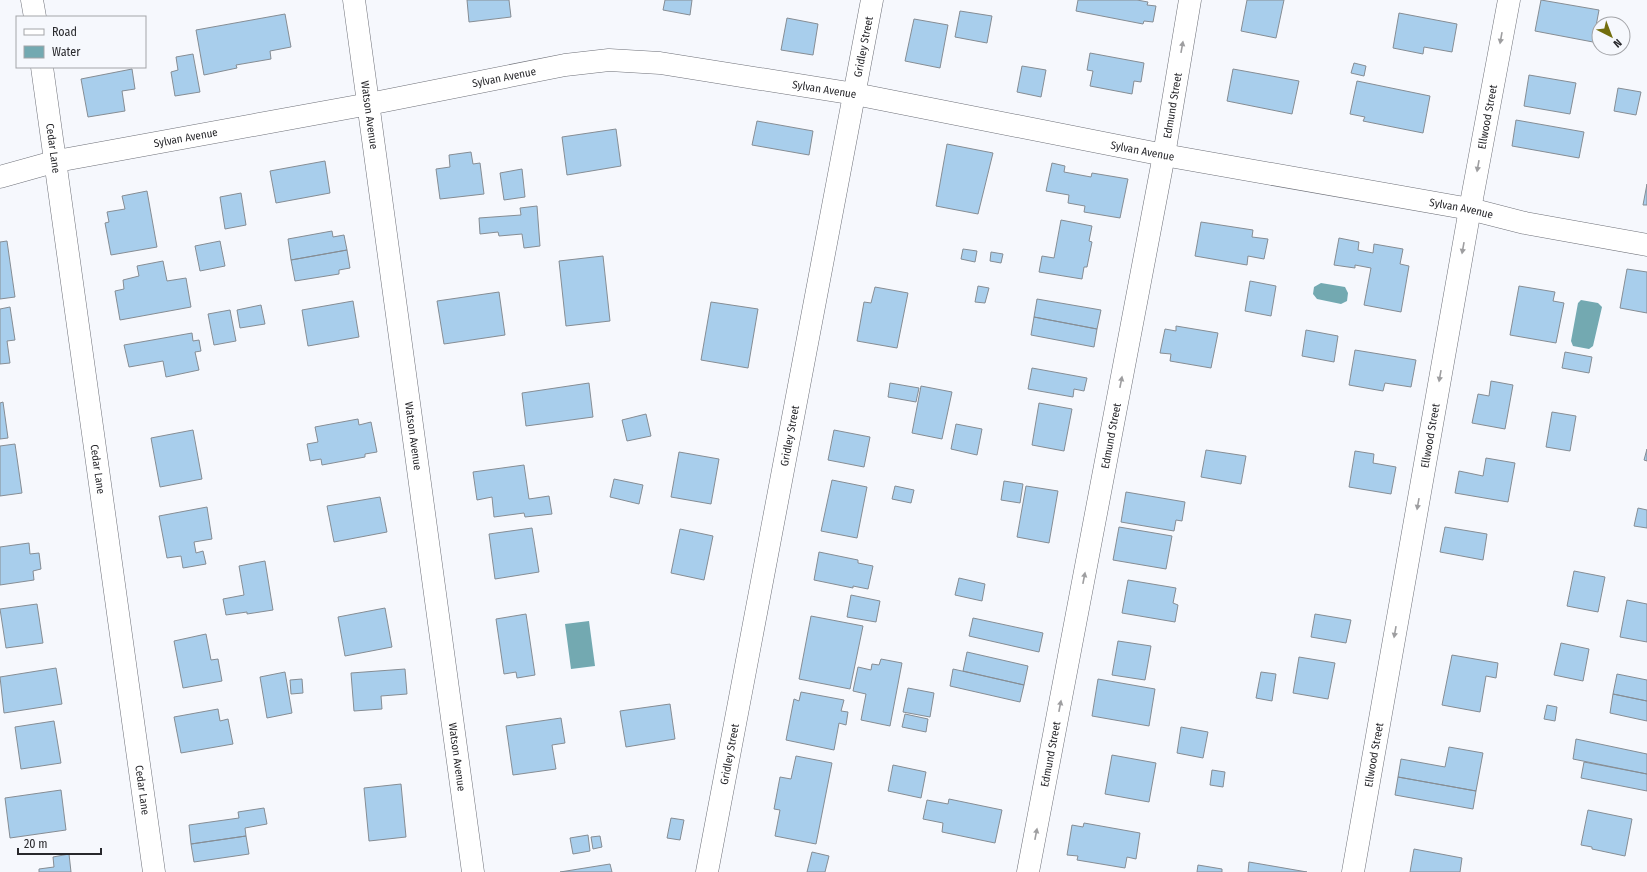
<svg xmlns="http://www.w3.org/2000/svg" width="1647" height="872" font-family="'Fira Sans Condensed',sans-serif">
<rect width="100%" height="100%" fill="#f6f8fd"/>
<!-- water -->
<path fill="#73a9b1" d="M1321 283 1345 287 1348 293 1347 301 1341 304 1317 299 1313 294 1314 287Z
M1581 300 1598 303 1602 307 1593 346 1589 349 1573 346 1571 341 1578 303Z
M589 621 595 666 571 669 565 624Z"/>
<!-- building -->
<path fill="#a8ceec" stroke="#868d94" d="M467 0H509L511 17 469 22Z
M665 0H692L690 15 663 10Z
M1078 0H1137L1148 2 1147 5 1156 6 1153 22 1144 21 1143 24 1076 11Z
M1247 0H1284L1276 38 1241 31Z
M1541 0 1599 10 1593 42 1535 31Z
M960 11 992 16 987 43 955 37Z
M1399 13 1457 24 1452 52 1424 47 1423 54 1393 48Z
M285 14 291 47 270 51 271 59 236 65 237 68 204 75 196 30Z
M787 18 818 24 813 55 781 50Z
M914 19 948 25 940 68 905 61Z
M1090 53 1144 63 1141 82 1134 81 1132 94 1090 86 1093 71 1087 70Z
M193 54 200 92 175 96 171 72 178 70 176 57Z
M1354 63 1366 66 1364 76 1351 73Z
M1022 66 1046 70 1041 97 1017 92Z
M132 69 135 89 122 91 125 111 88 117 81 79Z
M1233 69 1299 81 1292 114 1227 101Z
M1529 75 1576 83 1570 114 1524 106Z
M1357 81 1430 96 1423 133 1363 121 1365 117 1350 114Z
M1618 88 1641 92 1636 115 1614 111Z
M1516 120 1584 132 1579 158 1512 146Z
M757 121 813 131 809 155 752 145Z
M616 129 621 166 567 175 562 137Z
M947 144 993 153 978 214 936 206Z
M471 152 473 164 480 163 484 194 440 199 436 169 450 167 449 155Z
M325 161 330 193 276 203 270 171Z
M1052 163 1065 166 1064 172 1091 177 1092 173 1128 179 1120 218 1084 212 1085 206 1068 203 1069 195 1046 191Z
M522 169 525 197 504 200 500 173Z
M1647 184V205H1643Z
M147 191 157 247 111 255 105 223 109 222 107 212 125 209 122 196Z
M241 193 246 225 225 229 220 197Z
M537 206 540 246 524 248 522 234 499 236 498 232 480 234 479 218 521 215 520 208Z
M1061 220 1092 226 1089 241 1092 242 1087 267H1084L1082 279 1039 272 1042 256 1054 258Z
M1201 222 1253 230 1252 237 1268 239 1264 259 1248 256 1247 265 1195 256Z
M332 231 333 237 344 235 347 250 291 260 288 239Z
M1339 238 1359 242 1358 250 1373 253 1374 244 1403 249 1400 264 1409 266 1401 312 1364 305 1371 268 1355 265V268L1334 265Z
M7 241 15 297 0 299V242Z
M220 241 225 266 200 271 195 246Z
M963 249 977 251 975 262 961 259Z
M347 250 350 268 339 270V274L295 281 291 260Z
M991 252 1003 254 1001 263 990 261Z
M603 256 610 321 566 326 559 261Z
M163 261 167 281 186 278 191 307 120 320 115 291 124 289 123 280 139 276 137 266Z
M1627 269 1647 272V313L1620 308Z
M1250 281 1276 286 1271 316 1245 311Z
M978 286 989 288 985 303 975 302Z
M1519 286 1555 292 1553 301 1564 303 1556 343 1510 335Z
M875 287 908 293 897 348 857 341 864 302 871 303Z
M499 292 505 335 444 344 437 301Z
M1037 299 1101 310 1097 329 1034 317Z
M353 301 359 337 308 346 302 310Z
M711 302 758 309 748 368 701 360Z
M261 305 265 324 240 328 237 310Z
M10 307 15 340 7 341 10 363 0 364V309Z
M230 310 236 341 214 345 208 314Z
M1034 317 1097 329 1094 347 1031 335Z
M1176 326 1218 333 1211 368 1170 361 1171 354 1160 353 1165 329 1176 331Z
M1306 330 1338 336 1334 362 1302 356Z
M192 333 193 341 199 340 201 351 195 352 199 370 166 377 163 361 129 367 124 345Z
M1355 350 1416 360 1411 387 1385 383 1383 391 1349 385Z
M1565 352 1592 357 1589 373 1562 368Z
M1032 368 1087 378 1084 391 1074 389 1073 397 1028 389Z
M1491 381 1513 385 1505 429 1472 423 1478 394 1489 396Z
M589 383 593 417 526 426 522 393Z
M890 383 919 388 916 402 888 397Z
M921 386 952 392 942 439 912 433Z
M3 402 8 438 0 439V403Z
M1039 403 1072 409 1064 451 1032 445Z
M1552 412 1576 416 1570 451 1546 447Z
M646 414 651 436 627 441 622 420Z
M358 419 359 425 371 422 377 452 365 454V457L322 465 321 459 310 461 307 444 318 442 315 427Z
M956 424 982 429 977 455 951 449Z
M193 430 202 479 160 487 151 438Z
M834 430 870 437 864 467 828 460Z
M15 444 22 493 0 496V446Z
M1647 449V461L1644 460Z
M1206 450 1246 456 1241 484 1201 477Z
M1355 451 1374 454 1373 463 1396 467 1391 494 1349 487Z
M679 452 719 459 711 504 671 497Z
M1486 458 1515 463 1508 502 1455 493 1459 471 1483 476Z
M524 465 529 499 549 496 552 514 525 517 524 513 494 517 492 497 477 500 473 472Z
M614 479 643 485 639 504 610 497Z
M832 480 867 487 857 538 821 531Z
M1004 481 1023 484 1020 503 1001 500Z
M895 486 914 490 911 503 892 499Z
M1026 486 1058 491 1049 543 1017 537Z
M1126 492 1185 502 1182 521 1176 520 1174 531 1121 522Z
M380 497 387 532 334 542 327 506Z
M207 507 212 539 194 542 196 553 203 551 206 564 183 568 181 556 167 558 159 516Z
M1638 508 1647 510V528L1634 526Z
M1119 527 1172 536 1166 569 1113 560Z
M1445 527 1487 534 1483 560 1440 552Z
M532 528 539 572 495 579 489 534Z
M680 529 713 536 704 580 671 573Z
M29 543 30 554 39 553 41 569 33 571 34 580 0 585V547Z
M819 552 858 560V563L873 566 868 589 853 586V588L814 580Z
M265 561 273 610 247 614V612L226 615 223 599 244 595 239 566Z
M1574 571 1605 577 1598 612 1567 606Z
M959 578 985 584 982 601 955 595Z
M1128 580 1176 588 1173 603 1178 605 1175 622 1122 613Z
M851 595 880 601 876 622 847 617Z
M1627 600 1647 604V642L1620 637Z
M37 604 43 643 6 648 0 609Z
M385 608 392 647 345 656 338 617Z
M526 614 535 675 517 678 516 672 504 674 496 619Z
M1315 614 1351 620 1346 643 1311 637Z
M811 616 863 626 850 689 799 679Z
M973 618 1043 633 1039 652 969 636Z
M206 634 211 660 218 659 222 681 183 688 174 641Z
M1118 641 1151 646 1145 680 1112 675Z
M1561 643 1589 649 1583 681 1554 675Z
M967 652 1028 666 1024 685 963 671Z
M1452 655 1498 663 1496 678 1486 676 1480 712 1442 705Z
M1299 657 1335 663 1328 699 1293 693Z
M881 659 902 663 890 726 861 720 866 694 853 691 858 667 871 670 872 664 879 665Z
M56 668 62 704 4 713 0 677Z
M405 669 407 694 381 696 382 709 354 711 351 673Z
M953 669 1024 685 1020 702 950 686Z
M285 672 292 713 267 718 260 677Z
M1261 672 1276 674 1272 701 1256 698Z
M1617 674 1647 680V701L1613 694Z
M302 679 303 693 291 694 290 680Z
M1098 679 1155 689 1149 726 1092 716Z
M908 688 934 693 930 717 903 712Z
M801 692 844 700 841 711 848 712 846 725 839 723 834 750 786 740 794 699 799 701Z
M1613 694 1647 701V721L1610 713Z
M670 704 675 739 626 747 620 711Z
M1547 705 1557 707 1555 721 1544 719Z
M218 709 220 721 228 719 233 744 181 753 174 717Z
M905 714 928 719 926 732 902 727Z
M561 718 565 743 552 745 556 769 513 775 506 726Z
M54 721 61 763 21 769 15 727Z
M1181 727 1208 732 1203 758 1177 753Z
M1576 739 1647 754V774L1573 759Z
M1449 747 1483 753 1476 791 1398 777 1401 759 1445 767Z
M1112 755 1156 763 1149 802 1105 794Z
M796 756 832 763 816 844 775 836 780 810 774 809 780 777 791 779Z
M1584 762 1647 774V791L1581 778Z
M893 765 926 772 921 798 888 791Z
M1212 770 1225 772 1223 787 1210 785Z
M1398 777 1476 791 1473 809 1395 795Z
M401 784 406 837 369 841 364 788Z
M61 790 66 830 10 838 5 798Z
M949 799 1002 810 995 843 942 832 943 823 923 819 927 800 948 804Z
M264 808 267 824 245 828 246 836 191 844 189 825 239 818 238 812Z
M1588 810 1632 819 1625 856 1592 849V847L1581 845Z
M671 818 684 820 680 840 667 838Z
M1084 823 1140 833 1136 859 1127 857 1125 868 1077 860 1078 856 1067 855 1072 825 1083 827Z
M588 835 590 851 573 854 570 838Z
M246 836 249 854 194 862 191 844Z
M600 836 602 847 593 849 591 837Z
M1414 849 1462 858 1460 872H1410Z
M812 852 829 856 825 872H807Z
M69 854 71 872H39V869L54 867 53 857Z
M1249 862 1307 872H1248Z
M610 864 612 872H560Z
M1198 865 1222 869V872H1197Z"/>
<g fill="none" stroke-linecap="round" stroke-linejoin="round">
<!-- street casing -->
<g stroke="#6e7078" stroke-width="23">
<g id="street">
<path id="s1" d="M354 0 473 872"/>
<path id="s2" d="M0 177 57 161 369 104 565 65 609 60 660 63 855 94 1164 155 1470 209 1525 223 1647 245"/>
<path id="s3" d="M707 872 872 0"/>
<path id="s4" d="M1028 872 1164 155 1190 0"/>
<path id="s5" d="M1353 872 1470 209 1509 0"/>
</g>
</g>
<!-- secondary casing -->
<g stroke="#6e7078" stroke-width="23">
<g id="secondary">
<path d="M32 0 35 17"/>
<path id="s6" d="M42 67 154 872"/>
</g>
</g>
<!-- street -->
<use href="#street" stroke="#fff" stroke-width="22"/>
<!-- secondary -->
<use href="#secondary" stroke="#fff" stroke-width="22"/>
</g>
<!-- one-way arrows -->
<defs><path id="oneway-solid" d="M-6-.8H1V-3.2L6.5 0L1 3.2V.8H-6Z"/></defs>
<g fill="#9e9ea0">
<use href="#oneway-solid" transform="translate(1501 38) rotate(100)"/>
<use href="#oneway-solid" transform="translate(1182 47) rotate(-80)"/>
<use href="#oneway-solid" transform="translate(1478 166) rotate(100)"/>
<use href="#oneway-solid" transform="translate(1463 248) rotate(100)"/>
<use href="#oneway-solid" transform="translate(1440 376) rotate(100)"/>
<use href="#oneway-solid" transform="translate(1121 382) rotate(-79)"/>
<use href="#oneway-solid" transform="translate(1418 504) rotate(100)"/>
<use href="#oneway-solid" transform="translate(1084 578) rotate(-79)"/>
<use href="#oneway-solid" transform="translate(1395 632) rotate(100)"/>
<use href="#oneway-solid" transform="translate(1060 706) rotate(-79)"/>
<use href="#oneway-solid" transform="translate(1036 834) rotate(-79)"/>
</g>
<g text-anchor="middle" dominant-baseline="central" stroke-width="3" stroke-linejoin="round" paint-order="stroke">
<!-- street labels -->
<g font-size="11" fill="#28282c" stroke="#f6f8fd">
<text stroke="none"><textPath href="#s3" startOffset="840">Gridley Street</textPath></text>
<text stroke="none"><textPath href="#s2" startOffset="514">Sylvan Avenue</textPath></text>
<text stroke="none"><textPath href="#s2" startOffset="838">Sylvan Avenue</textPath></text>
<text stroke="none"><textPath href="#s4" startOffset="780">Edmund Street</textPath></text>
<text stroke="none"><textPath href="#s1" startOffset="116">Watson Avenue</textPath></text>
<text stroke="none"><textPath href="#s5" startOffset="767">Ellwood Street</textPath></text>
<text stroke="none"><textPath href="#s2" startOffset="190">Sylvan Avenue</textPath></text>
<text stroke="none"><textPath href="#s6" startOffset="82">Cedar Lane</textPath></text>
<text stroke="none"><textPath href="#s2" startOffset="1162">Sylvan Avenue</textPath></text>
<text stroke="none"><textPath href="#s2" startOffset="1486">Sylvan Avenue</textPath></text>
<text stroke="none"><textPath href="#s1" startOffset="440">Watson Avenue</textPath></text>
<text stroke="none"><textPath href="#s3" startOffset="444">Gridley Street</textPath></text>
<text stroke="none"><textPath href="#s4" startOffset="444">Edmund Street</textPath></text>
<text stroke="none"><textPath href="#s5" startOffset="443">Ellwood Street</textPath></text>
<text stroke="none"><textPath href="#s6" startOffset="406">Cedar Lane</textPath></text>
<text stroke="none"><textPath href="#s3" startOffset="120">Gridley Street</textPath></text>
<text stroke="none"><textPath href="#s4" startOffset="120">Edmund Street</textPath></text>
<text stroke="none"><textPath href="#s5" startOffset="119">Ellwood Street</textPath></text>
<text stroke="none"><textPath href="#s1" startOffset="764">Watson Avenue</textPath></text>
<text stroke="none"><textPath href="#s6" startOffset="730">Cedar Lane</textPath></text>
</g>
</g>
<!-- legend -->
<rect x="16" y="16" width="130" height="52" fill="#f6f8fd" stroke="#a4a5a9"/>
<rect x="24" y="29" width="20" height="6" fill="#ffffff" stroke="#a4a5a9"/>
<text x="52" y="36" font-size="12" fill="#28282c">Road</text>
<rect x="24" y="46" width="20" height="12" fill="#73a9b1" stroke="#a4a5a9"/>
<text x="52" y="56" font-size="12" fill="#28282c">Water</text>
<!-- north arrow -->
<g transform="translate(1611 36) rotate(138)"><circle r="19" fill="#f6f8fd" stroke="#a4a5a9"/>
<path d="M0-3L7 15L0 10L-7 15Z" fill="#736e0e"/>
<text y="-6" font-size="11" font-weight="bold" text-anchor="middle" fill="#28282c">N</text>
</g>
<!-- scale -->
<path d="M18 848v6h83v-6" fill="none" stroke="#28282c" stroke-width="2"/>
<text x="24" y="848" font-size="12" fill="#28282c" stroke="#f6f8fd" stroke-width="3" paint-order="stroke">20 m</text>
</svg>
